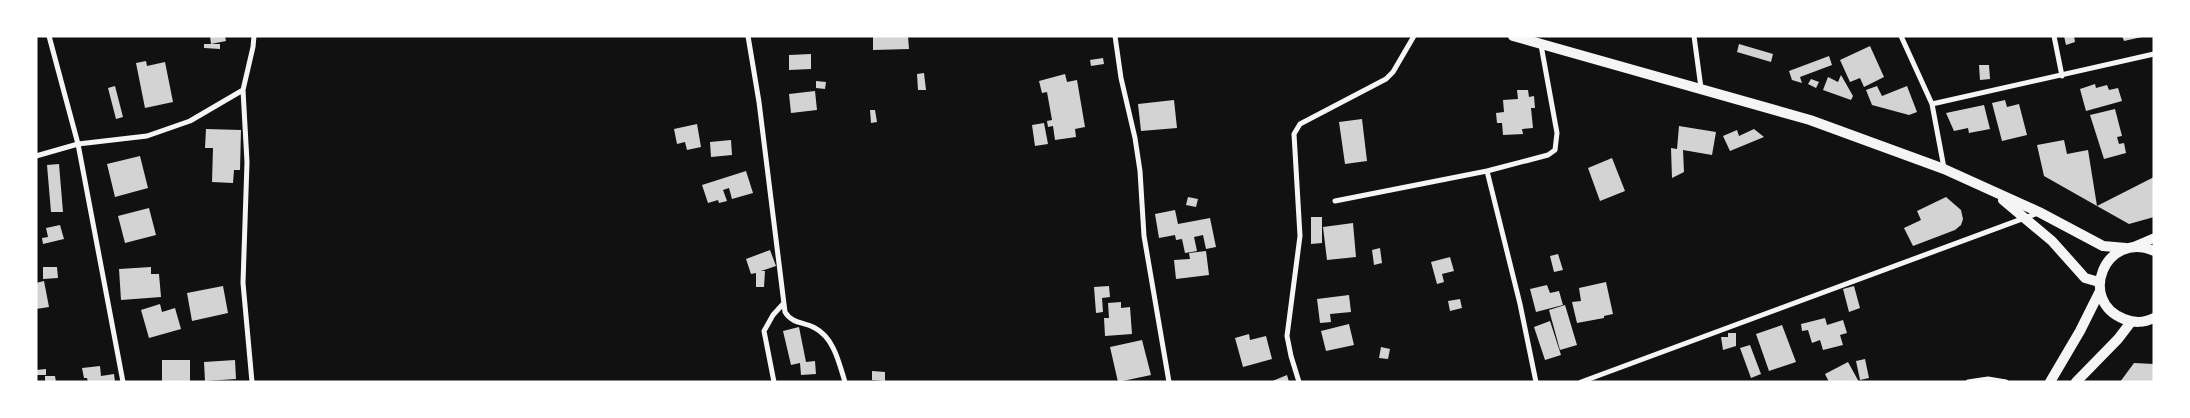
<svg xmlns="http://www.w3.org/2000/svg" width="2190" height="418" font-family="'Exo 2',sans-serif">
<rect width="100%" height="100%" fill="#111"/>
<!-- building -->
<path fill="#d3d3d3" d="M210 36H225L226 41 211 44Z
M873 36H908L909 49 873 50Z
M2064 36H2074L2075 42 2066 45Z
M2122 36H2142V37L2124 41Z
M204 44H220V49L204 48Z
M1739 44 1773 54 1771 62 1737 52Z
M1870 46 1884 77 1864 87 1860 78 1850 82 1840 60Z
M811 54V69L789 70V55Z
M1829 56 1832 65 1800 77 1802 83 1792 80 1789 71Z
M1103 58 1104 64 1091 66 1090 60Z
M146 61 147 66 165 62 173 102 145 108 136 63Z
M1979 65H1989L1990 79 1980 80Z
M924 73 926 90H918L917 74Z
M1065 74 1067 82 1077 80 1085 127 1075 129 1076 137 1055 140 1053 126 1048 127 1047 121 1052 120 1047 92 1042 93 1039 81Z
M1841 75 1853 96 1851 100 1823 90 1828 77 1838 82Z
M1811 79 1819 82 1816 88 1808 84Z
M816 81 826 82 825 89 816 88Z
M2095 84 2096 88 2107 85 2109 90 2118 88 2122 101 2086 111 2080 89Z
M115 86 123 117 116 119 108 88Z
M1877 86 1882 96 1907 86 1917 112 1909 115 1872 105 1866 90Z
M1517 90H1528L1529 97 1534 96 1535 108H1531L1533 128 1522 129 1523 134 1503 135 1502 123H1497L1496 113 1504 112 1503 100 1518 99Z
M815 91 817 110 791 113 789 94Z
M1174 100 1177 128 1141 131 1138 104Z
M2005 100 2007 107 2019 104 2027 135 2002 141 1992 103Z
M1984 105 1990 129 1969 133 1968 128 1954 131 1946 113Z
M2115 109 2122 136 2117 137 2119 144 2124 143 2126 153 2104 159 2090 115Z
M870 110H875L877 122 871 123Z
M1362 119 1367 161 1345 164 1339 122Z
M1044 123 1048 144 1035 146 1032 125Z
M697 124 701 147 687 150 685 142 677 144 674 129Z
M1679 126 1716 132 1712 155 1683 150 1684 172 1672 178 1671 148 1677 149Z
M206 129 241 130 240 170H234L233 183 212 182 213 148H205Z
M1754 129 1764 137 1730 151 1723 136 1737 130 1739 136Z
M731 140 732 155 711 157 710 142Z
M2064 140 2067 154 2088 150 2097 206 2044 176 2037 145Z
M140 156 148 188 115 197 107 164Z
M1612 158 1625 191 1600 201 1588 168Z
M59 164 63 212H51L47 165Z
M746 171 753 193 732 199 729 188 723 190 727 201 719 203 718 200 708 203 702 185Z
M2154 177V217L2129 224 2097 206Z
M1188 197 1198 199 1196 207 1186 205Z
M1946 197 1961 210 1963 219 1961 225 1955 230 1913 246 1904 228 1921 220 1917 211Z
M149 208 156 235 125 243 118 216Z
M1175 210 1178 224 1210 218 1216 247 1206 249 1203 235 1194 237 1197 251 1185 253 1182 239 1176 240 1175 235 1159 238 1155 214Z
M1311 217H1322V243L1311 244Z
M1353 223 1356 257 1327 260 1323 227Z
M60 225 64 239 43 244 42 238 48 237 46 228Z
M1380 248 1382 263 1374 265 1372 250Z
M770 250 776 266 761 271H765L764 287H756V273L751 274 746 259Z
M1206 251 1209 275 1176 279 1174 260 1190 259 1189 253Z
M1558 254 1563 270 1554 272 1550 256Z
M1450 257 1454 271 1442 274 1444 282 1437 284 1431 262Z
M43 267H57L58 278 43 279Z
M151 267V274H159L161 297 121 300 119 269Z
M44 281 49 307 36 309V283Z
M1606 282 1613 314 1604 316V318L1577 323 1572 302 1581 301 1579 288Z
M1547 285 1550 293 1559 291 1563 305 1536 312 1530 289Z
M223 286 228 313 192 321 187 293Z
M1109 286 1110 297 1102 298 1103 312 1096 313 1094 287Z
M1854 286 1860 308 1849 312 1843 289Z
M1349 295 1351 312 1330 314 1331 322 1320 323 1317 299Z
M1460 299 1462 308 1450 311 1448 301Z
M1121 302V308L1130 307 1132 334 1105 336 1104 318H1109L1108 303Z
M160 304 162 312 175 308 181 329 149 338 141 310Z
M1565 305 1577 345 1560 350 1549 310Z
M1825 318 1827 325 1843 320 1847 333 1840 335 1843 345 1823 350 1820 340 1812 343 1808 330 1802 331 1801 324Z
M1550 321 1561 355 1545 360 1534 327Z
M1349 324 1354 345 1326 351 1321 331Z
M1782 325 1796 362 1769 371 1756 334Z
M799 327 806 362 815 361 816 374 801 375 800 363 791 365 783 331Z
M1728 333H1736V346L1723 350 1721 337H1728Z
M1249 334 1250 340 1266 336 1272 359 1243 367 1235 338Z
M1142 340 1151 375 1118 382 1110 347Z
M1750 345 1761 374 1751 378 1740 348Z
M1381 347 1390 349 1388 359 1379 358Z
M1865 359 1869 378 1860 380 1856 361Z
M162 360H190V382H162Z
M235 360 236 379 205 381 204 362Z
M1848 362 1859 382H1829L1825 374Z
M2134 363 2154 364V382H2120Z
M100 366 101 376 114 374 115 382H88L87 378H84L82 368Z
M46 369V375H36V370Z
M872 371 885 372V381L872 380Z
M1287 375 1289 382H1270Z
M45 376H55L56 382H45Z"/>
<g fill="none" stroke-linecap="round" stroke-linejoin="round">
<!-- minor -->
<path stroke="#f5f5f5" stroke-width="5" d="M49 36 78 144 123 382
M748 36 759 102 785 312C792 324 805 322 815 328 834 338 839 363 845 382
M1115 36 1121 78 1135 138 1140 171 1144 236 1169 382
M1694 36 1701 88
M1901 36 1932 104 1944 168
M2054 36 2062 76
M1932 104 2154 54
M36 156 78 144 147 136 190 121 243 90
M1487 171 1520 304 1536 382
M1335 201 1487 171 1548 155 1555 150 1557 133 1541 45
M252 382 243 283 247 162 243 90 253 47 254 36
M774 382 764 331 773 315 783 304
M1299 382 1291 356 1287 336 1300 236 1294 134 1300 124 1386 79 1393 72 1414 36
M1581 382 2038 213
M1968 382 1988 379 2006 382"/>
<!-- tertiary -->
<path stroke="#f5f5f5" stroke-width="9" d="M2133 247 2154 238"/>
<!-- secondary -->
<path stroke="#f5f5f5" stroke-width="10" d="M1513 36 1810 120 1944 169 2039 212 2103 246 2126 248
M2003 200 2052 241 2085 278 2099 282
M2154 251C2105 230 2077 301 2124 319 2135 323 2143 323 2154 318
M2050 382 2080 331 2100 291
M2076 382 2118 339 2131 322"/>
</g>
<!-- border -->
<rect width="2190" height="418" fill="none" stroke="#ffffff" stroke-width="75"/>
</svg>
